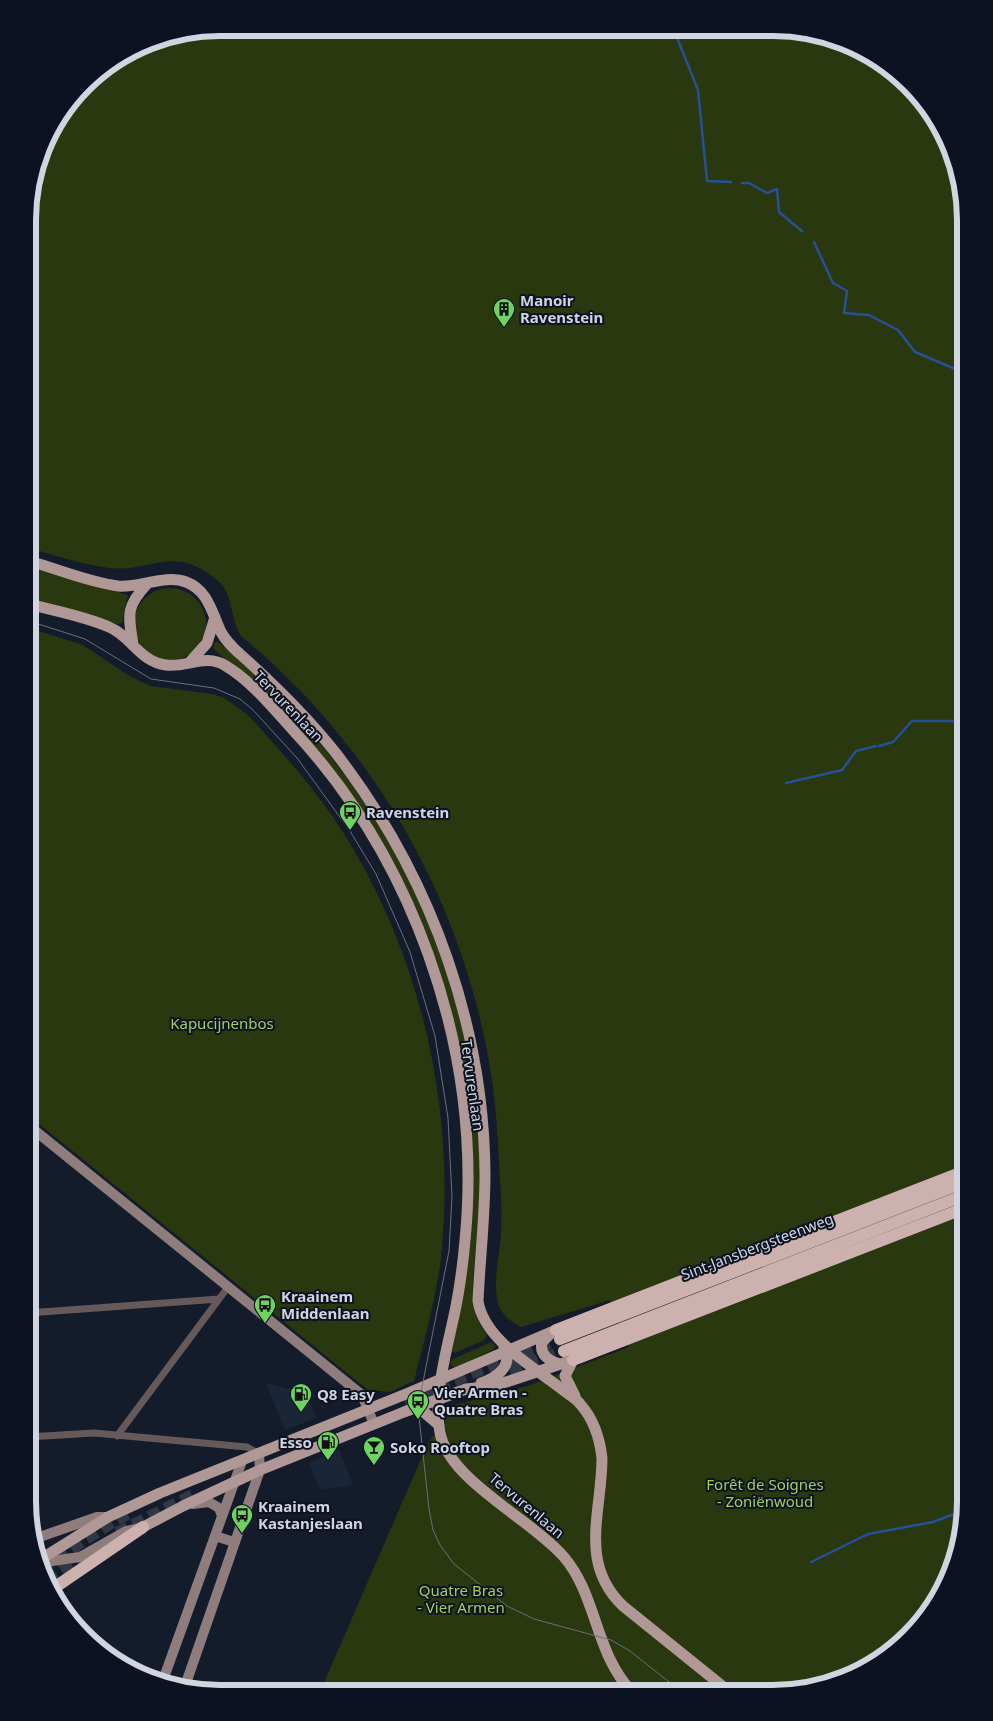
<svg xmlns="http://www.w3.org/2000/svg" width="993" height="1721" font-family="'Noto Sans',sans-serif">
<rect width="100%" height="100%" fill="#141c2b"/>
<!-- built -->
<path fill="#1b2538" d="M266 1383 307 1393 316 1418 285 1430Z
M339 1449 353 1485 320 1490 309 1463Z"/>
<!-- green -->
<path fill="#29380f" d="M220 28 810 31 858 47 900 75 933 113 955 158 965 220V1514L951 1574 925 1618 890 1654 835 1683 773 1693 320 1692 421 1459 428 1449V1443L445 1421 447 1407 528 1386 629 1347 610 1300 521 1327C509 1321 499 1312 497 1298 494 1281 498 1261 500 1244 502 1223 502 1202 500 1181 498 1139 496 1097 488 1056 458 892 370 742 241 636 231 621 233 601 223 586 218 580 212 576 206 572 171 548 146 572 110 568 82 565 55 555 29 548V195L48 135 93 76 147 42Z
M29 567 128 595 122 623 117 624 29 599Z
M134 624a36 36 0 1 1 72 0a36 36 0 1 1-72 0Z
M29 628 83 645 126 674 150 686 213 694 224 698 248 715C279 749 309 782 335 820 418 944 455 1100 442 1248 438 1292 425 1337 414 1381L390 1392 368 1390 28 1115Z
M215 642H218C378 774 474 958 480 1167 480 1193 478 1220 476 1246 474 1278 466 1307 487 1335L484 1340 455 1353 452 1351 465 1286 471 1150 437 965 333 770 289 718 213 648Z
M491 1342 496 1346 492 1350 455 1368 450 1364 451 1360Z"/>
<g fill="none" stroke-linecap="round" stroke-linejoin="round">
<!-- stream -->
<path stroke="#275098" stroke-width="2.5" d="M674 30 698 90 707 181 731 182
M742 183H749L767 193 777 189 779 212 802 231
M814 242 833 283 847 291 844 313 869 315 898 330 915 352 965 373
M879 746 893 742 912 721H957L965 717
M786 783 842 770 856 751 876 746
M811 1562 868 1534 933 1522 965 1510"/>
<!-- highway-tunnel -->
<path stroke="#303846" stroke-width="12" stroke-dasharray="12 6" stroke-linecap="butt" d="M493 1377 564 1351
M404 1400 560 1339
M117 1533 193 1495
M41 1568 117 1519 132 1512
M46 1580 83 1555"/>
<!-- street -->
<path stroke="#655a59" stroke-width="7" d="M28 1313 219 1299
M117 1436 228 1287
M28 1437 94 1433 247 1447 259 1454
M141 1675 163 1683"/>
<!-- secondary -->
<path stroke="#8e7d7c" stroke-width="10" d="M28 1125 362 1395 374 1424
M193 1504 209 1502 219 1508 222 1516
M215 1536 234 1542
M34 1539 97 1517H108
M38 1563 80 1557 126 1531 139 1528
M162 1683 242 1461
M184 1689 260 1470 259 1454"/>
<!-- primary -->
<path stroke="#af9896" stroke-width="11" d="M29 561C58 569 88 582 118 586 140 588 165 574 186 582 208 590 212 613 221 632 226 641 233 648 240 654 279 689 317 726 347 768 433 885 484 1028 485 1174 485 1216 480 1258 478 1301 484 1340 534 1367 563 1390 569 1395 577 1399 581 1405 594 1420 600 1440 602 1458 602 1512 578 1563 623 1606L731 1693
M29 604C55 611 84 616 109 627 131 636 140 662 166 665 188 668 205 653 226 666 251 681 272 707 292 729 412 857 477 1040 467 1215 465 1245 462 1276 456 1306 449 1343 431 1399 441 1437 454 1483 532 1520 564 1557 598 1597 594 1653 633 1693
M133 644C128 615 126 606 147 584
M190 662 207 643 215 617
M550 1334 542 1342C539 1355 550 1362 561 1364
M573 1360 565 1376 575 1396
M481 1383C496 1378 514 1366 504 1348
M418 1407 439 1425
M143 1527 183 1506 260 1470 404 1412 466 1389 494 1386 573 1360
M38 1561 108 1517 160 1493 406 1394 556 1330"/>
<!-- highway -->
<path stroke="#ccb1af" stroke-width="12" d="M556 1330 965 1171
M560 1339 965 1182
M564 1351 965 1195
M573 1360 965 1208
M51 1590 143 1527"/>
<!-- tram -->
<path stroke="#69707d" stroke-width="1" d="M29 621 85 639 151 679 214 688 240 699 253 710 297 758 350 831 376 874 410 952 435 1036 448 1118 452 1197 449 1251 418 1407 429 1509 433 1530 440 1545 454 1564 507 1606 534 1619 611 1640 630 1651 683 1693"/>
</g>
<!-- icons -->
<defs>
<g id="building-pin" transform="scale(1.125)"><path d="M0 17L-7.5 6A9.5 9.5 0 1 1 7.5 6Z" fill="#6ed361" stroke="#0c1221"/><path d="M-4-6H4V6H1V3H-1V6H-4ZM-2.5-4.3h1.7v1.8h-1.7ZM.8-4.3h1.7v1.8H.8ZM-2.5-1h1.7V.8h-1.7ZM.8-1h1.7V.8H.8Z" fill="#111"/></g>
<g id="bus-pin" transform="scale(1.125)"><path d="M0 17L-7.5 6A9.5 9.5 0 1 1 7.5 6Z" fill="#6ed361" stroke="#0c1221"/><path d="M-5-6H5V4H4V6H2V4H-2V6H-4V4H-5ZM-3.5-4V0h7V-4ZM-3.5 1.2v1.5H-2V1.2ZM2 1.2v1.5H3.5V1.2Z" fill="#111"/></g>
<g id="fuel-pin" transform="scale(1.125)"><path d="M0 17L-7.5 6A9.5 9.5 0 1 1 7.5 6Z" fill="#6ed361" stroke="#0c1221"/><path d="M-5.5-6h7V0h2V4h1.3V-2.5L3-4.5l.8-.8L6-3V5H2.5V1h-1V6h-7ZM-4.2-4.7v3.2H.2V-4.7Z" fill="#111"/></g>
<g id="bar-pin" transform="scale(1.125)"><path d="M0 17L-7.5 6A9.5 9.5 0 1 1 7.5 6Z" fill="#6ed361" stroke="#0c1221"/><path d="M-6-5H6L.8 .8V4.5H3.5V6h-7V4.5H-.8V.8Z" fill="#111"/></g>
</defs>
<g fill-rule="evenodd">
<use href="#building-pin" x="504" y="309"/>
<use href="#bus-pin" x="350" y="812"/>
<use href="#bus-pin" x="265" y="1305"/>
<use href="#fuel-pin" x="301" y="1394"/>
<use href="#bus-pin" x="418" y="1401"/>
<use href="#fuel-pin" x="328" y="1442"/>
<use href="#bar-pin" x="374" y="1447"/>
<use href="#bus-pin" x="242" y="1515"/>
</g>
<g text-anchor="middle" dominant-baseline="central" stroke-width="4" stroke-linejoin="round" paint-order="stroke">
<!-- poi labels -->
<g font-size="15" font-weight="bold" fill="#d0d5e0" stroke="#0c1221" text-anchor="start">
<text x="520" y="300">Manoir<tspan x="520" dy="17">Ravenstein</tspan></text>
<text x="366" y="812">Ravenstein</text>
<text x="281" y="1296">Kraainem<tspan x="281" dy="17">Middenlaan</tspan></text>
<text x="434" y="1392">Vier Armen -<tspan x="434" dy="17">Quatre Bras</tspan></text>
<text x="317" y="1394">Q8 Easy</text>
<text x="312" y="1442" text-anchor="end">Esso</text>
<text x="390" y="1447">Soko Rooftop</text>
<text x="258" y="1506">Kraainem<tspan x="258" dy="17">Kastanjeslaan</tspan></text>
</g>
<!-- street labels -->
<g font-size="15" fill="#d0d5e0" stroke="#0c1221">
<text transform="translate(289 706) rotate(46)">Tervurenlaan</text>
<text transform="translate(473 1085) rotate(82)">Tervurenlaan</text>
<text transform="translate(757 1246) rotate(-21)">Sint-Jansbergsteenweg</text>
<text transform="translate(527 1505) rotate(40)">Tervurenlaan</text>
</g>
<!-- park labels -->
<g font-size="15" fill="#a3d058" stroke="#0c1221">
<text x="222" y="1023">Kapucijnenbos</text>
<text x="765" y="1484">Forêt de Soignes<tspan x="765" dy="17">- Zoniënwoud</tspan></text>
<text x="461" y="1590">Quatre Bras<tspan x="461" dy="17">- Vier Armen</tspan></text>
</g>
</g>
<!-- crop -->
<path d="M0 0H993V1721H0ZM220 36H773A184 184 0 0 1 957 220V1501A184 184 0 0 1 773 1685H220A184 184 0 0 1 36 1501V220A184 184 0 0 1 220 36Z" fill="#0c1221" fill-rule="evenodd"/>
<path fill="none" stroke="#d0d5e0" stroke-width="6" d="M220 36H773A184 184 0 0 1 957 220V1501A184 184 0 0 1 773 1685H220A184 184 0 0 1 36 1501V220A184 184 0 0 1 220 36Z"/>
</svg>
